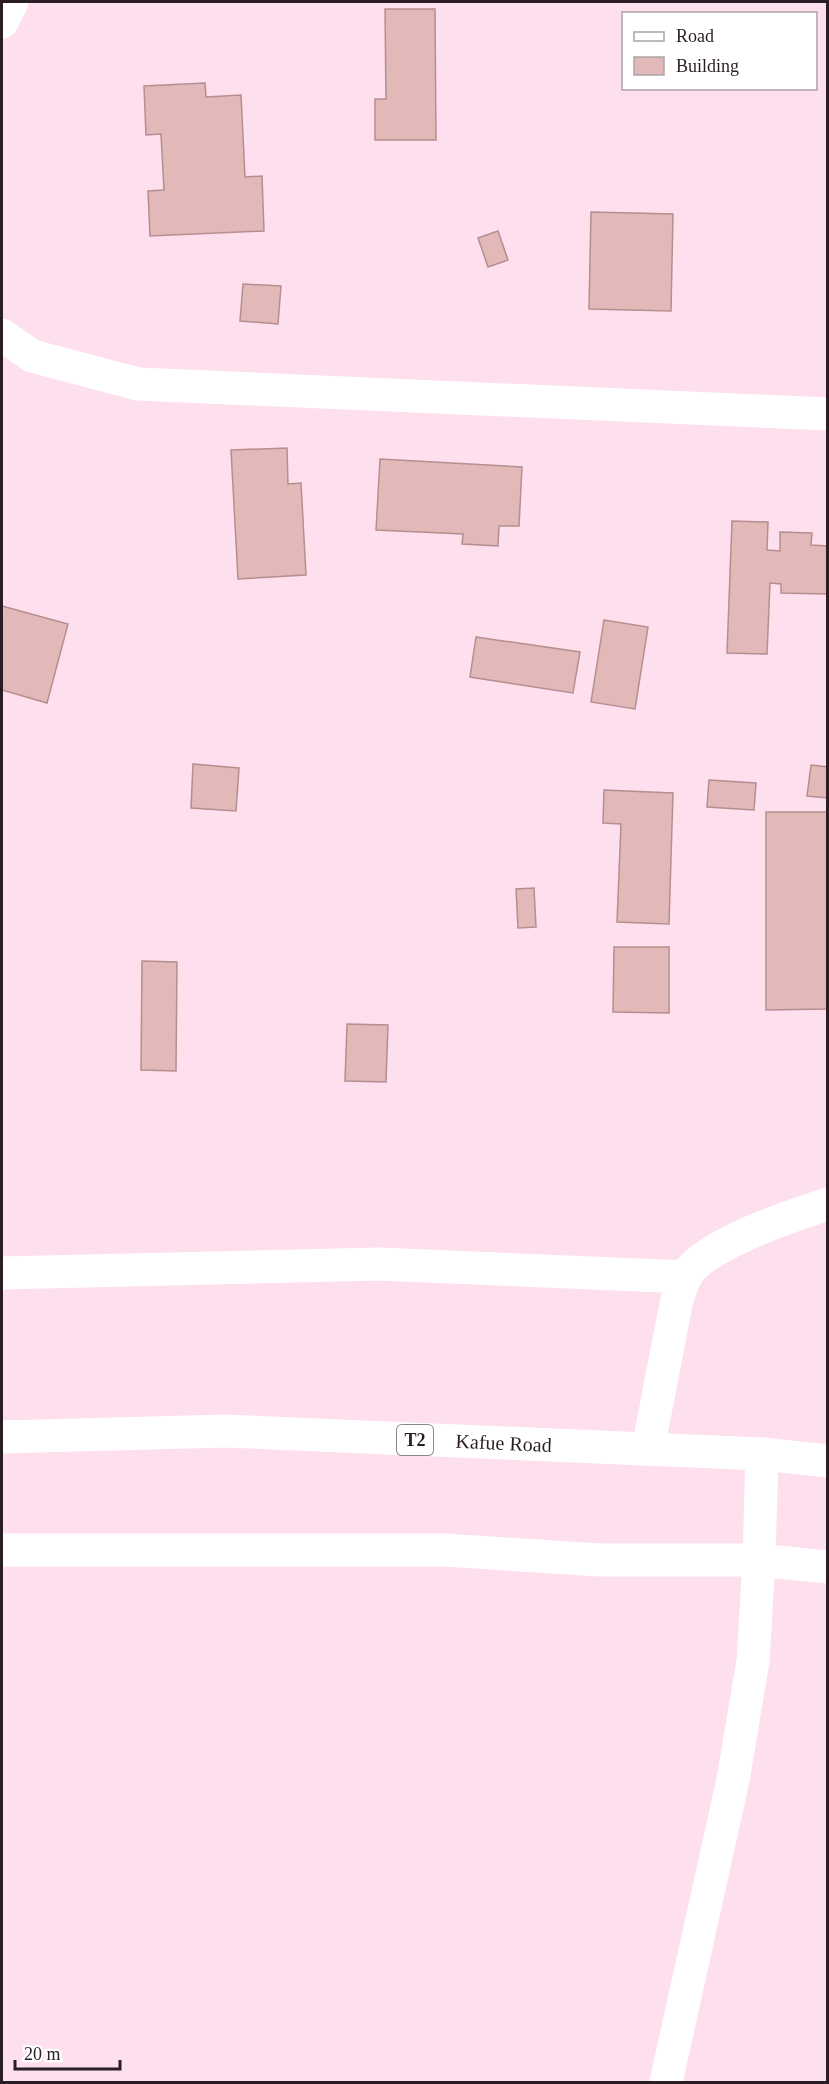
<svg xmlns="http://www.w3.org/2000/svg" width="829" height="2084" font-family="Georgia,serif">
<rect width="100%" height="100%" fill="#fedfee"/>
<!-- building -->
<path fill="#e2b8b8" stroke="#b68e8f" stroke-width="1.5" d="M385 9H435L436 140H375V99H386Z
M205 83 206 97 241 95 245 177 262 176 264 231 150 236 148 191 164 190 161 134 146 135 144 86Z
M591 212 673 214 671 311 589 309Z
M498 231 508 260 488 267 478 238Z
M243 284 281 286 278 324 240 321Z
M287 448 288 484 301 483 306 575 238 579 231 450Z
M380 459 522 467 519 526H499L498 546 462 544 463 534 376 530Z
M732 521 768 522 767 550 780 551V532L812 533 811 545 828 546 827 594 781 593V584L770 583 767 654 727 653Z
M2 606 68 624 47 703 2 690Z
M604 620 648 627 635 709 591 702Z
M476 637 580 652 573 693 470 677Z
M193 764 239 768 236 811 191 808Z
M811 765 828 767V798L807 796Z
M709 780 756 783 754 810 707 807Z
M604 790 673 793 669 924 617 922 621 824 603 823Z
M766 812H828V1009L766 1010Z
M534 888 536 927 518 928 516 889Z
M614 947H669V1013L613 1012Z
M142 961 177 962 176 1071 141 1070Z
M347 1024 388 1025 386 1082 345 1081Z"/>
<g fill="none" stroke-linecap="round" stroke-linejoin="round">
<!-- street -->
<path stroke="#fff" stroke-width="33" d="M2 22 12 2
M2 335 32 356 138 384 828 414
M2 1273 379 1264 686 1277
M648 1449 677 1299C680 1292 682 1284 685 1277 704 1244 791 1216 828 1204
M2 1550H444L600 1560H759L828 1567
M666 2082 733 1780 753 1661 759 1560 762 1454"/>
<!-- highway -->
<path stroke="#fff" stroke-width="33" id="s1" d="M2 1437 225 1431 762 1454 828 1461"/>
</g>
<g text-anchor="middle" dominant-baseline="central" stroke-width="5" stroke-linejoin="round" paint-order="stroke">
<!-- shield labels -->
<rect fill="#fff" stroke="#6b6166" stroke-width="1.5" x="397" y="1425" width="36" height="30" rx="4.5"/>
<g font-size="18" font-weight="bold" fill="#2b1d24">
<text x="415" y="1440">T2</text>
</g>
<!-- street labels -->
<g font-size="20" fill="#2b1d24" stroke="#fff">
<text stroke="none"><textPath href="#s1" startOffset="502">Kafue Road</textPath></text>
</g>
</g>
<!-- border -->
<rect width="829" height="2084" fill="none" stroke="#2b1d24" stroke-width="6"/>
<!-- legend -->
<rect x="622" y="12" width="195" height="78" fill="#ffffff" stroke="#aaa5a7" stroke-width="1.5"/>
<rect x="634" y="32" width="30" height="9" fill="#ffffff" stroke="#aaa5a7" stroke-width="1.5"/>
<text x="676" y="42" font-size="18" fill="#2b1d24">Road</text>
<rect x="634" y="57" width="30" height="18" fill="#e2b8b8" stroke="#aaa5a7" stroke-width="1.5"/>
<text x="676" y="72" font-size="18" fill="#2b1d24">Building</text>
<!-- scale -->
<path d="M15 2060v9h105v-9" fill="none" stroke="#2b1d24" stroke-width="3"/>
<text x="24" y="2060" font-size="18" fill="#2b1d24" stroke="#ffffff" stroke-width="4.5" paint-order="stroke">20 m</text>
</svg>
